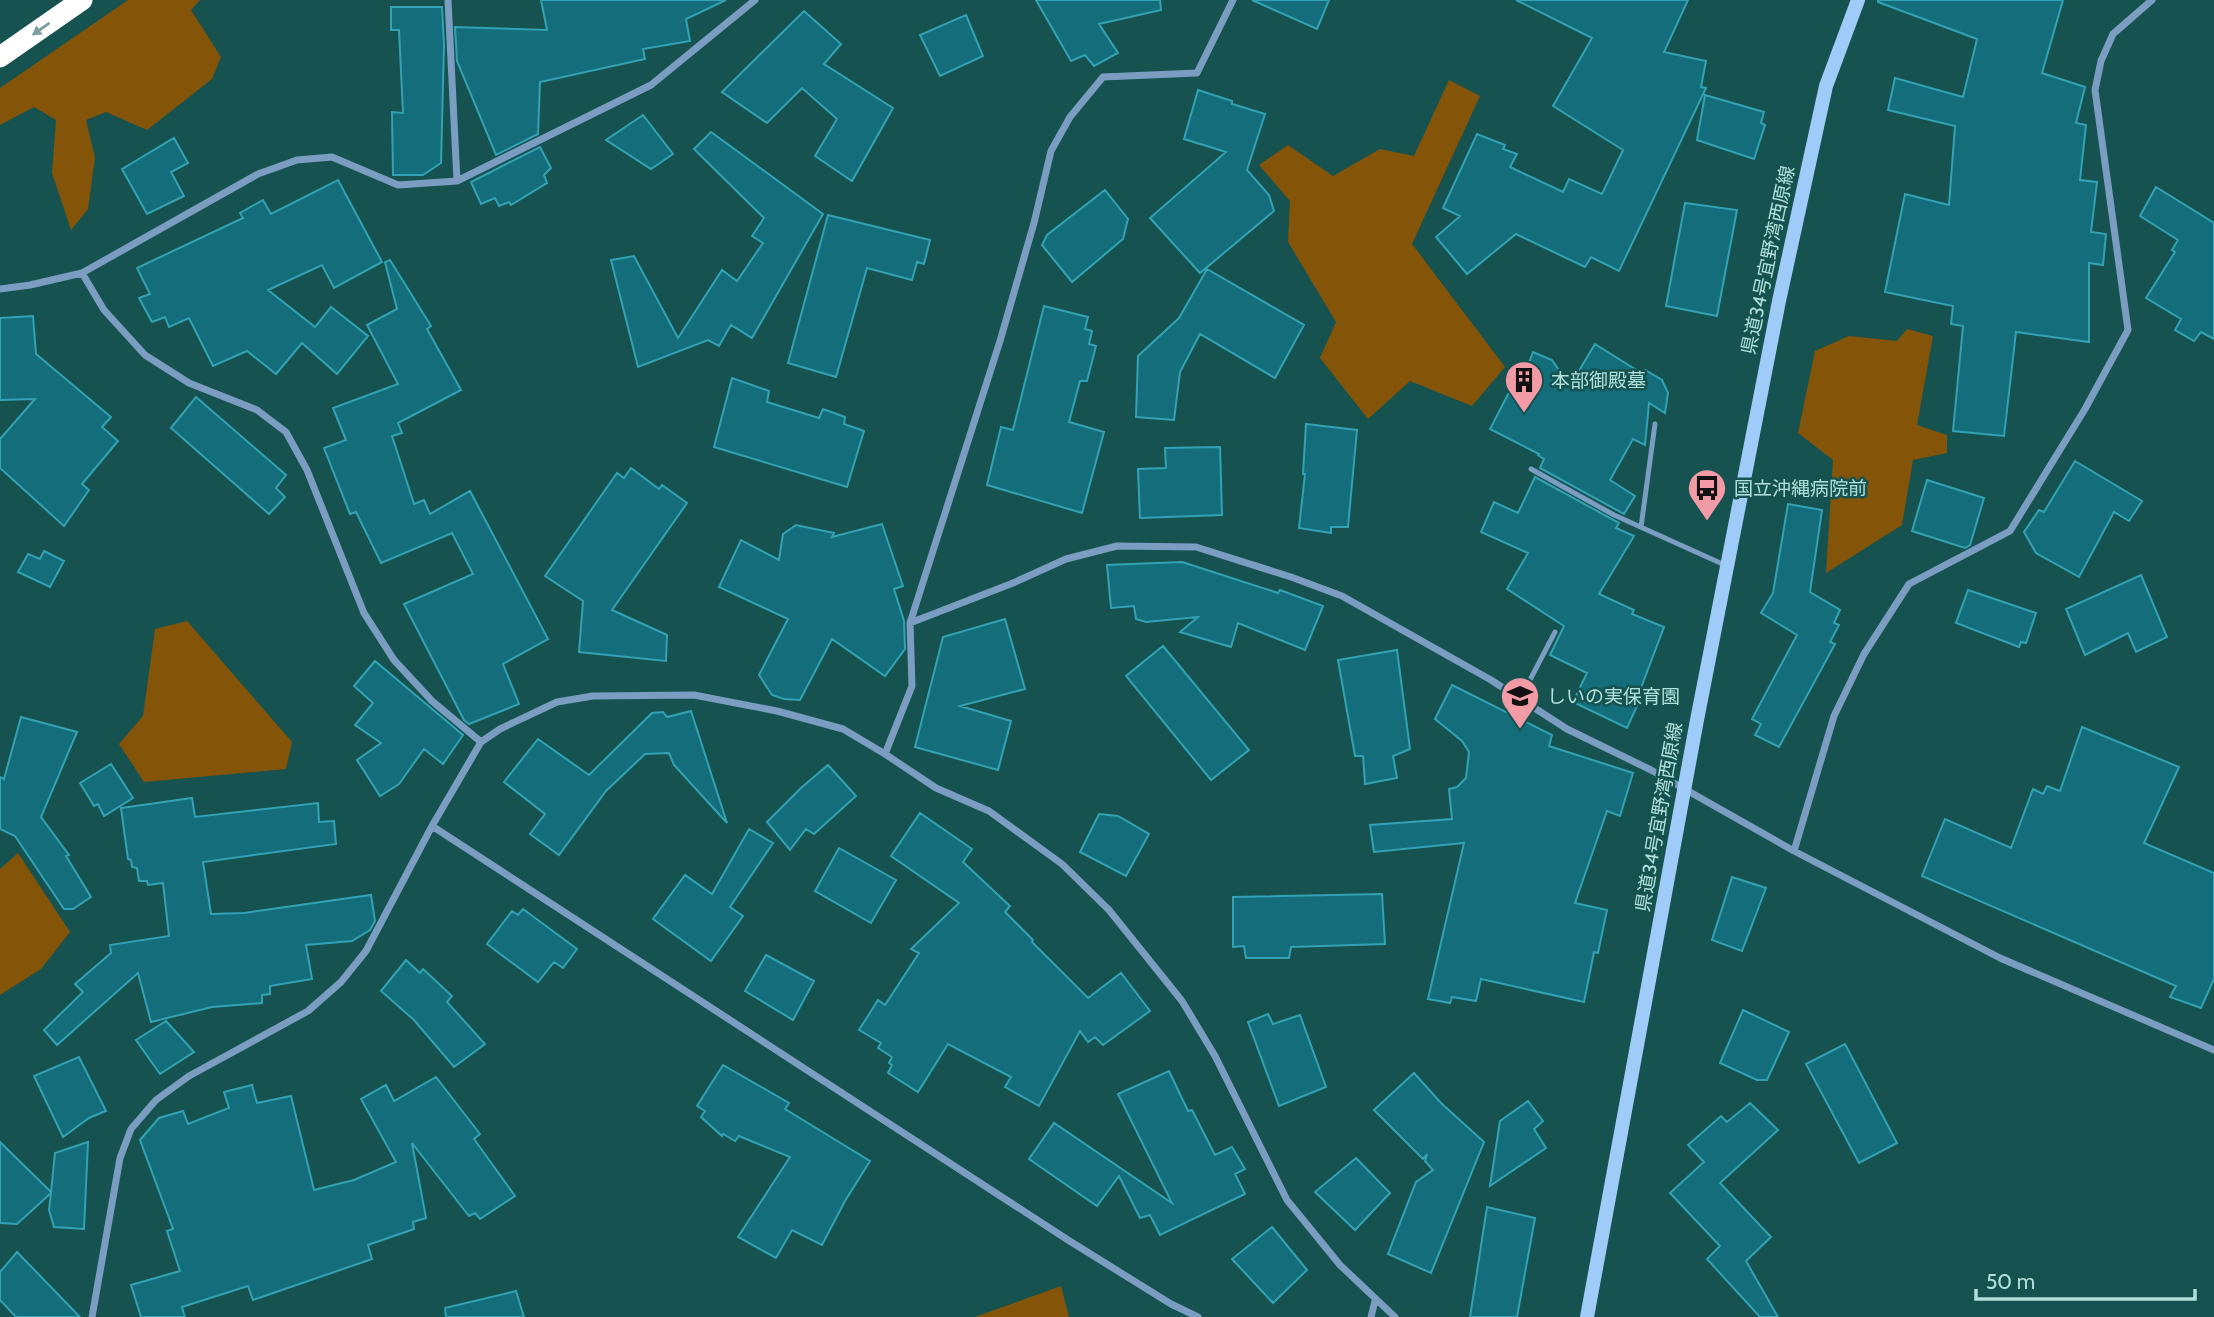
<svg xmlns="http://www.w3.org/2000/svg" width="2214" height="1317" font-family="Cabin,'Noto Sans JP',sans-serif">
<rect width="100%" height="100%" fill="#16524f"/>
<!-- green -->
<path fill="#845408" d="M128 0H200L191 10 221 57 212 79 147 130 106 112 86 120 95 158 88 209 71 230 52 173 56 120 34 107 0 125V88Z
M1449 80 1480 96 1412 244 1505 367 1472 406 1410 381 1368 419 1320 358 1336 322 1288 242 1290 201 1259 165 1288 145 1333 176 1380 149 1414 156Z
M1907 329 1933 336 1917 425 1947 435V453L1913 460 1902 525 1826 573 1833 460 1798 433 1815 351 1849 336 1897 341Z
M187 621 292 742 286 769 144 782 119 744 143 716 155 629Z
M18 853 70 932 41 969 0 995V869Z
M1061 1286 1069 1317H975Z"/>
<!-- building -->
<path fill="#136d7a" stroke="#33a2b4" stroke-width="2" d="M541 0H726L686 19 690 41 643 49 645 59 540 82 538 134 496 155 457 61 455 27 547 30Z
M1036 0H1160L1161 10 1099 24 1118 53 1094 66 1085 55 1071 61Z
M1252 0H1329L1317 29Z
M1516 0H1688L1664 52 1706 61 1701 87 1706 88 1619 271 1591 257 1585 267 1516 234 1467 274 1436 237 1460 216 1443 208 1477 134 1505 145 1503 149 1517 154 1510 167 1563 192 1569 179 1602 194 1623 150 1553 106 1592 38Z
M1878 0H2063L2042 73 2085 87 2076 123 2086 125 2080 180 2097 182 2091 232 2106 234 2103 265 2089 263V342L2016 332 2004 436 1953 431 1963 326 1951 324 1953 306 1885 292 1905 194 1949 205 1955 126 1888 110 1895 78 1963 97 1977 39 1878 2Z
M391 7H442L444 45 441 163 423 175H393L392 112 403 113 399 30H391Z
M804 11 841 44 824 64 893 108 852 181 815 156 837 119 802 88 767 123 722 92Z
M966 15 983 56 940 76 920 35Z
M1198 90 1232 101V104L1265 114 1247 170 1269 195 1274 211 1200 273 1150 218 1226 152 1184 139Z
M1705 95 1764 112 1761 123 1765 125 1754 159 1697 140Z
M643 115 673 154 651 169 606 140Z
M711 132 823 214 752 338 731 325 719 346 708 340 638 367 611 260 634 256 678 338 722 270 737 281 763 243 752 236 764 218 694 149Z
M174 138 188 163 171 172 184 196 147 214 122 169Z
M540 147 551 168 544 175 547 183 511 205 509 202 499 206 495 198 481 204 471 182Z
M338 180 382 262 334 288 322 265 268 290 315 327 331 307 368 336 337 374 302 343 276 374 247 351 213 366 189 318 169 327 165 317 152 322 139 298 150 294 137 268 243 218 240 213 263 200 271 214Z
M2156 187 2214 223V339L2201 332 2194 341 2175 330 2181 319 2146 298 2175 252 2172 250 2178 240 2140 216Z
M1105 190 1128 219 1123 239 1072 282 1042 245 1047 235Z
M1685 203 1737 210 1717 316 1666 306Z
M828 215 930 240 924 264 917 262 912 280 867 268 836 377 788 363Z
M390 260 431 326 427 329 461 390 398 423 402 433 392 436 414 504 424 500 430 514 470 491 548 639 503 664 519 704 469 724 464 720 404 604 473 574 452 533 381 563 356 512 350 514 324 448 346 440 333 408 398 384 367 325 397 309 385 262Z
M1207 269 1304 325 1275 378 1200 334 1180 372 1174 420 1136 417 1138 356 1179 318Z
M1044 306 1088 317 1085 329 1092 331 1089 344 1096 346 1087 381H1080L1069 422 1104 432 1082 513 987 485 1001 427 1013 430Z
M33 316 36 354 111 417 102 427 118 441 82 484 89 490 64 526 0 468V439L35 399 0 400V318Z
M1595 344 1643 374 1645 370 1662 380 1668 393 1665 413 1649 403 1645 445 1633 439 1610 480 1635 496 1624 514 1540 468 1544 459 1538 455 1539 454 1490 429 1517 377 1523 379 1533 352 1552 360 1570 386Z
M732 378 769 391 767 402 819 418 823 409 845 417 844 424 864 431 847 487 714 447Z
M196 397 286 475 276 488 285 497 269 514 171 428Z
M1306 424 1357 430 1348 527H1331V533L1299 528 1305 474H1303Z
M1220 447 1222 515 1140 518 1138 469 1166 468 1165 448Z
M2075 461 2142 501 2129 521 2114 512 2079 577 2036 553 2024 532 2039 510 2044 512Z
M631 468 659 489 662 485 687 503 612 610 667 635 666 661 579 652 583 601 545 576 617 473 624 478Z
M1535 477 1619 523 1616 528 1634 536 1599 594 1634 610 1632 614 1664 627 1639 693 1642 695 1627 728 1573 702 1587 673 1550 655 1564 626 1507 589 1528 553 1481 532 1494 502 1518 513Z
M1927 480 1984 498 1970 545 1965 548 1912 531Z
M1788 504 1822 510 1810 592 1840 610 1834 623 1839 625 1830 642 1835 644 1779 747 1755 735 1761 724 1752 719 1797 635 1761 613 1773 593Z
M882 524 903 586 894 589 904 621 905 649 885 676 832 639 800 700 784 699 772 695 759 675 788 619 719 587 741 540 779 560 783 534 796 525 834 533 832 537Z
M44 551 64 561 50 587 18 572 28 554 40 559Z
M1182 562 1278 593 1280 590 1323 606 1305 650 1238 623 1231 647 1180 632 1198 617 1146 622 1136 619 1134 606 1111 608 1107 565Z
M2141 575 2167 637 2136 652 2128 633 2085 655 2066 609Z
M1968 590 2036 613 2026 643 2021 642 2019 647 1956 623Z
M1005 619 1025 689 960 706 1011 721 998 770 915 747 943 637Z
M1163 646 1249 750 1211 780 1126 676Z
M1397 650 1410 749 1393 756 1397 778 1365 784 1363 756H1355L1338 660Z
M375 661 463 735 443 764 424 749 399 784 380 796 357 760 381 743 355 725 373 703 354 686Z
M1452 685 1552 735 1549 746 1633 773 1620 816 1607 811 1575 903 1607 910 1598 953 1594 952 1584 1002 1481 979 1476 1001 1452 997 1450 1003 1428 999 1464 843 1374 852 1370 825 1452 819 1449 789 1457 787 1466 778 1469 752 1462 741 1435 719Z
M691 711 727 823 674 765 669 753 645 754 606 791 559 855 530 834 545 814 504 782 538 739 589 775 652 713 663 712 667 717Z
M21 717 77 732 41 817 69 855 66 856 91 897 73 909H64L15 836 0 829V777L4 779Z
M2082 727 2179 767 2144 843 2214 873V979L2201 1008 2170 997 2176 986 1922 876 1945 819 2011 848 2033 789 2043 794 2047 786 2060 791Z
M111 764 133 798 104 816 98 804 94 806 80 783Z
M828 765 856 796 814 834 806 829 790 850 767 822 801 788Z
M192 798 195 817 318 803 319 822 334 821 336 844 203 862 211 914 244 913 371 895 375 921 370 930 352 941 306 945 312 979 270 986V994L262 995V1003L212 1007 151 1022 138 973 57 1045 44 1030 83 992 75 984 111 953 110 945 169 936 163 883 148 885 147 881H139L137 868 132 867 131 860 128 859 121 808Z
M920 813 972 849 963 862 1010 906 1005 912 1033 940 1032 942 1088 998 1121 973 1150 1011 1103 1045 1095 1037 1088 1042 1080 1031 1039 1106 1005 1087 1011 1077 948 1044 918 1092 888 1073 892 1065 889 1063 892 1057 878 1048 881 1043 859 1030 878 1000 885 1005 919 953 911 949 959 903 891 856Z
M1099 814 1118 816 1149 834 1126 876 1080 852Z
M749 829 773 843 730 907 743 916 711 961 653 919 685 875 712 894Z
M839 848 896 880 871 923 815 891Z
M1732 877 1766 888 1742 951 1712 940Z
M1382 894 1385 944 1291 947 1289 958H1246L1244 946 1233 947V897Z
M523 909 577 949 563 968 554 962 538 982 487 944 512 911 518 915Z
M766 955 814 981 793 1020 745 991Z
M406 960 420 973 423 969 452 996 447 1002 485 1044 454 1067 414 1020 381 991Z
M1743 1010 1789 1032 1767 1080H1757L1720 1063Z
M1268 1014 1273 1024 1300 1015 1326 1087 1279 1106 1248 1022Z
M166 1021 194 1052 160 1074 136 1040Z
M1845 1044 1897 1143 1859 1163 1806 1064Z
M79 1057 106 1111 89 1118 63 1137 34 1076Z
M723 1065 789 1103 785 1109 870 1161 845 1201 822 1245 792 1230 776 1258 738 1237 790 1157 739 1136 735 1141 723 1134 722 1136 701 1117 705 1111 697 1106Z
M1169 1071 1188 1111 1192 1110 1215 1155 1232 1147 1245 1169 1235 1174 1245 1194 1160 1235 1150 1215 1140 1218 1119 1176 1097 1206 1029 1159 1054 1123 1172 1203 1118 1094Z
M1414 1073 1441 1103 1484 1142 1431 1273 1388 1254 1416 1182 1433 1170 1425 1161 1427 1154 1423 1159 1374 1110Z
M436 1077 480 1134 474 1139 515 1196 480 1219 475 1213 469 1216 412 1143 426 1218 413 1222 414 1229 368 1245 372 1259 253 1300 248 1286 182 1307 185 1317H141L131 1285 180 1271 167 1231 173 1229 140 1140 159 1118 183 1111 188 1124 229 1108 224 1092 252 1085 257 1103 291 1096 314 1190 354 1180 396 1162 361 1099 386 1085 394 1101Z
M1528 1101 1543 1121 1534 1129 1546 1148 1490 1186 1500 1121Z
M1750 1103 1778 1130 1720 1183 1771 1237 1746 1261 1778 1317H1760L1707 1259 1720 1246 1670 1193 1704 1162 1688 1145 1721 1116 1727 1122Z
M0 1142 51 1192 55 1153 88 1142 84 1229 54 1227 49 1210 51 1193 17 1224 0 1223Z
M1356 1158 1390 1193 1355 1230 1315 1192Z
M1487 1207 1535 1218 1517 1317H1470Z
M1272 1227 1307 1270 1273 1303 1232 1259Z
M17 1252 80 1317H16L0 1300V1272Z
M516 1291 524 1317H446L445 1308Z"/>
<g fill="none" stroke-linecap="round" stroke-linejoin="round">
<!-- lane -->
<path stroke="#7a9dc1" stroke-width="5" d="M1531 469 1614 515 1727 566
M1641 527 1655 424
M1520 699 1555 632"/>
<!-- street -->
<path stroke="#7a9dc1" stroke-width="7" d="M448 0 457 181
M82 273 104 310 145 355 189 383 257 410 286 432 307 470 364 613 394 660 432 701 481 742
M0 289 30 285 82 273 258 174 297 160 332 157 398 185 457 181 651 85 755 0
M910 623 1013 583 1066 559 1117 546 1196 547 1291 577 1342 596 1491 680 1567 729 1651 770 1794 851 2000 958 2214 1050
M885 754 912 686 910 623 1000 341 1034 223 1051 151 1070 117 1103 77 1197 73 1233 0
M432 826 1068 1240 1171 1304 1198 1317
M1794 851 1834 716 1864 654 1909 584 2010 531 2085 409 2128 330 2095 90 2101 61 2113 34 2152 0
M92 1317 120 1158 131 1129 156 1100 189 1076 308 1011 341 982 366 951 432 826 481 742 500 729 557 702 593 696 694 695 777 711 843 729 885 754 936 788 989 811 1062 864 1109 910 1182 1001 1215 1056 1287 1200 1340 1265 1395 1317
M1371 1317 1375 1301"/>
<!-- secondary -->
<path stroke="#9fcbf9" stroke-width="14" d="M1587 1317 1697 720 1779 301 1826 86 1858 0"/>
<!-- highway -->
<path stroke="#fff" stroke-width="21" d="M0 57 82 0"/>
</g>
<!-- one-way arrows -->
<defs><path id="oneway-solid" d="M-6-.8H1V-3.2L6.5 0L1 3.2V.8H-6Z" transform="scale(1.75)"/></defs>
<use fill="#7fa09e" href="#oneway-solid" transform="translate(41 29) rotate(145)"/>
<!-- icons -->
<defs>
<g id="building-pin" transform="scale(2.0125)"><path d="M0 17L-7.5 6A9.5 9.5 0 1 1 7.5 6Z" fill="#f39aa7" stroke="#16524f"/><path d="M-4-6H4V6H1V3H-1V6H-4ZM-2.5-4.3h1.7v1.8h-1.7ZM.8-4.3h1.7v1.8H.8ZM-2.5-1h1.7V.8h-1.7ZM.8-1h1.7V.8H.8Z" fill="#111"/></g>
<g id="bus-pin" transform="scale(2.0125)"><path d="M0 17L-7.5 6A9.5 9.5 0 1 1 7.5 6Z" fill="#f39aa7" stroke="#16524f"/><path d="M-5-6H5V4H4V6H2V4H-2V6H-4V4H-5ZM-3.5-4V0h7V-4ZM-3.5 1.2v1.5H-2V1.2ZM2 1.2v1.5H3.5V1.2Z" fill="#111"/></g>
<g id="school-pin" transform="scale(2.0125)"><path d="M0 17L-7.5 6A9.5 9.5 0 1 1 7.5 6Z" fill="#f39aa7" stroke="#16524f"/><path d="M0-5L7-2L0 1L-7-2ZM-4 1L0 2.5L4 1V4Q0 6-4 4Z" fill="#111"/></g>
</defs>
<g fill-rule="evenodd">
<use href="#building-pin" x="1524" y="380"/>
<use href="#bus-pin" x="1707" y="488"/>
<use href="#school-pin" x="1520" y="696"/>
</g>
<g text-anchor="middle" dominant-baseline="central" stroke-width="5" stroke-linejoin="round" paint-order="stroke">
<!-- street labels -->
<g font-size="19" fill="#b0e0dc" stroke="#16524f">
<text transform="translate(1768 260) rotate(-78)">県道34号宜野湾西原線</text>
<text transform="translate(1659 817) rotate(-80)">県道34号宜野湾西原線</text>
</g>
<!-- poi labels -->
<g font-size="19" fill="#b0e0dc" stroke="#16524f" text-anchor="start">
<text x="1551" y="380">本部御殿墓</text>
<text x="1734" y="488">国立沖縄病院前</text>
<text x="1547" y="696">しいの実保育園</text>
</g>
</g>
<!-- scale -->
<path d="M1976 1289v10h219v-10" fill="none" stroke="#b0e0dc" stroke-width="3.5"/>
<text x="1986" y="1289" font-size="21" fill="#b0e0dc" stroke="#16524f" stroke-width="5" paint-order="stroke">50 m</text>
</svg>
